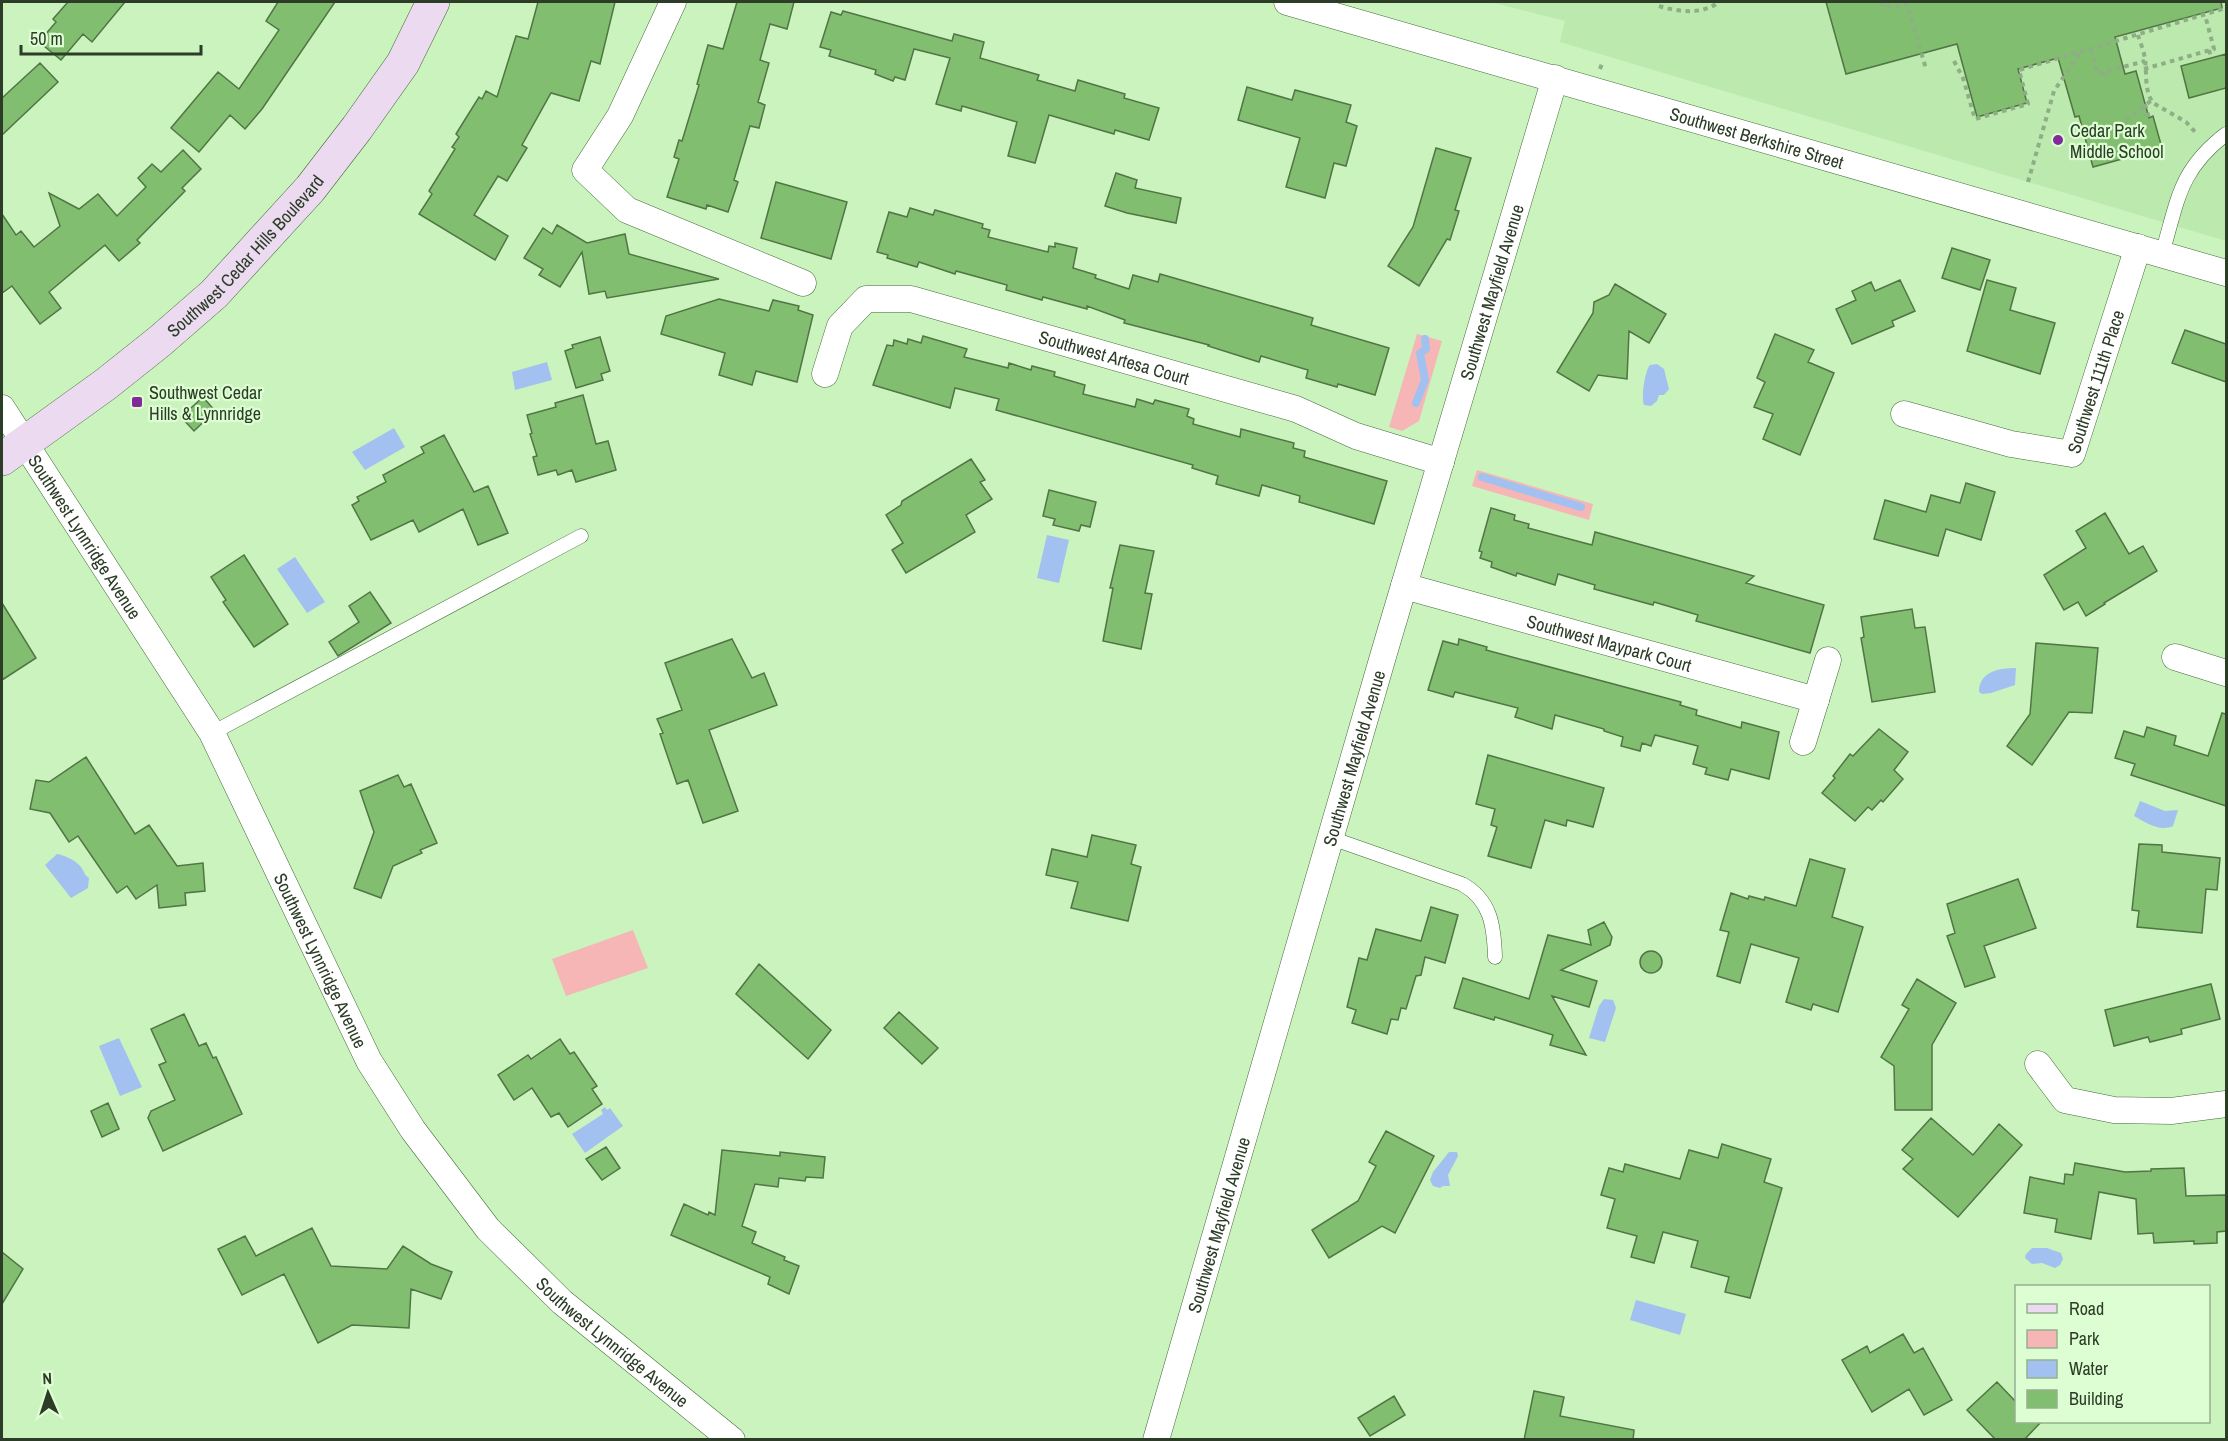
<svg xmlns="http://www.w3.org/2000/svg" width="2228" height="1441" font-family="'Archivo Narrow',sans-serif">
<rect width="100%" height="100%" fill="#caf3be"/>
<!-- built -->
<path fill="#bce9ae" d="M1490 2H2226V241L1560 42 1565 21Z"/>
<!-- green -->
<path fill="#f6b6b6" d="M1417 334 1442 341 1419 421 1402 431 1389 427Z
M1477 470 1593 504 1589 520 1472 486Z
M633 930 648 968 566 996 552 959Z"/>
<!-- water -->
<path fill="#a2c1f0" d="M547 362 552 380 515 390 512 372Z
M1657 364 1664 369 1669 389 1664 395H1659L1657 401 1651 406 1644 405C1641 398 1645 370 1650 365Z
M394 428 405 447 365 470 352 452Z
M1047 535 1069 540 1059 583 1037 578Z
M295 557 325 602 307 613 277 569Z
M2016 668 2015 685 1991 693 1982 694 1979 692C1979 671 2000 668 2016 668Z
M2140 801 2165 811 2178 810 2173 826C2159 832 2147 823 2134 816Z
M57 854C64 855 75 860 80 866 85 871 83 874 89 878L88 888 71 898 45 865Z
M1604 999 1613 1000 1616 1008 1605 1042 1589 1038 1599 1006Z
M119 1038 142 1087 120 1096 99 1046Z
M605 1107 607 1110 610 1108 623 1126 585 1153 572 1134 603 1114 601 1110Z
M1449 1152H1457L1458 1156 1448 1175 1450 1186H1443L1440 1188 1433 1186 1430 1180 1433 1172Z
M2032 1248H2047L2061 1253 2063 1259 2060 1265 2055 1268 2042 1263 2032 1264 2025 1258 2026 1254Z
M1636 1300 1686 1314 1680 1335 1630 1320Z"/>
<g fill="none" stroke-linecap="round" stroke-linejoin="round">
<!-- stream -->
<path stroke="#a2c1f0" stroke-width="8" d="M1416 403 1425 380 1420 353 1426 349 1425 339
M1482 477 1581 507"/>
</g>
<!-- building -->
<path fill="#82be6f" stroke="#517545" stroke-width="1.5" d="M68 2H125L92 42 83 34 61 60 39 42 56 22 53 19Z
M278 2H335L262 109 245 129 230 115 199 152 171 128 218 72 239 89 279 30 266 21Z
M538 2H615L600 64 591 61 579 101 551 93 522 145 527 148 507 181 498 176 474 215 508 236 495 260 419 214 432 194 429 191 455 149 452 147 459 137 456 134 479 97 482 99 486 91 497 97 516 36 528 39Z
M737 2H794L787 29 770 24 760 60 769 63 758 102 765 105 759 128 750 126 734 180 738 182 728 212 707 205 706 209 667 197 679 159 674 157 679 140 682 141 699 85 697 84 708 45 723 49Z
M1826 2H2221L2222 8 2115 37 2125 74 2136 71 2149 118 2153 116 2162 148 2093 167 2079 116 2075 117 2058 58 2018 69 2027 103 1977 117 1957 44 1846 74Z
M843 11 952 41 954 34 984 42 980 58 1039 75 1037 80 1075 91 1078 80 1125 94 1124 98 1159 108 1149 140 1115 130 1114 134 1049 115 1035 163 1008 156 1017 122 962 106 961 111 936 104 950 58 914 49 905 80 895 77 893 81 875 74 876 70 829 56 831 50 820 47 831 12 841 15Z
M2226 54V88L2189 98 2181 66Z
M40 63 58 82 2 135V98Z
M1247 87 1292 100 1295 90 1351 105 1346 122 1357 126 1346 166 1334 163 1325 198 1286 187 1300 138 1238 120Z
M1436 148 1471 158 1455 210 1459 211 1450 240 1447 239 1419 286 1388 266 1413 227Z
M183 150 201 169 182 188 185 191 137 240 140 243 119 261 105 245 49 292 61 308 40 324 12 286 2 293V214L16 235 21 231 34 247 60 226 49 193 79 209 98 194 117 216 146 187 138 178 152 164 161 172Z
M1116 173 1137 180 1135 188 1181 198 1176 223 1127 213 1105 206Z
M776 182 847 202 831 259 761 238Z
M910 208 933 215 935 210 983 224 982 228 990 230 988 237 1048 252 1049 246 1055 247V243L1077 248 1073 268 1096 275 1095 278 1129 289 1133 275 1158 282 1160 274 1313 318 1311 325 1389 348 1375 395 1338 384 1337 387 1306 378 1308 370 1261 356 1259 362 1208 346 1209 345 1124 323 1125 320 1087 306V309L1043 297 1042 300 1006 290 1007 285 956 271 955 274 919 262 917 267 887 258 888 255 877 252 889 212 907 217Z
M557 225 587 243 625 234 629 254 719 279 607 298 605 291 589 294 582 252 560 287 539 275 543 269 524 258 543 228 552 234Z
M1952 248 1990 260 1980 290 1942 278Z
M1900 280 1915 311 1892 321 1894 326 1852 344 1836 309 1856 300 1852 291 1871 282 1875 291Z
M1987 280 2016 288 2010 310 2055 323 2040 374 1967 351Z
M1615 284 1666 314 1649 343 1629 331 1627 379 1598 375 1589 391 1557 372 1593 313 1594 302 1609 295Z
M719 299 769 311 773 300 799 306 798 310 813 315 797 382 756 371 752 385 719 375 725 353 661 334 666 316Z
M2185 330 2226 344V382L2172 363Z
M1775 334 1814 350 1808 362 1834 373 1800 455 1763 439 1773 414 1754 407 1765 382 1757 378Z
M923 336 967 349 964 357 1008 368 1009 363 1031 370 1032 366 1055 372 1054 376 1085 385 1083 394 1135 407 1137 399 1153 404 1155 400 1189 409 1187 416 1194 419 1193 424 1240 437 1241 429 1294 443 1293 448 1305 451 1304 457 1387 481 1374 524 1299 502 1300 496 1262 485 1259 496 1216 484 1218 476 1192 468 1193 465 996 410 999 399 955 388 950 408 873 385 887 345 893 346 894 340 907 344 908 339 921 343Z
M600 337 610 371 601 374 603 380 576 388 565 351 573 348 572 345Z
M583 395 596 444 608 441 616 470 576 482 572 470 558 475 556 470 538 475 533 457 537 456 530 434 532 433 527 415 556 407 555 403Z
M203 397 215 411 194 431 181 417Z
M444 435 474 492 488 486 508 533 478 545 463 509 419 532 413 520 371 540 352 505 359 501 357 497 386 482 383 475 424 453 421 447Z
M971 459 985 480 980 482 992 499 966 515 975 532 906 573 892 550 903 543 886 515 901 505 902 501Z
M1966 483 1995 492 1981 540 1946 529 1938 556 1874 539 1885 500 1926 512 1931 495 1960 503Z
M1049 490 1096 502 1090 527 1081 525 1079 531 1053 525 1055 519 1043 516Z
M1491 508 1515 515 1514 520 1529 524 1528 528 1592 545 1595 532 1754 576 1746 583 1824 605 1810 653 1696 621 1698 615 1654 602 1653 605 1594 589 1595 585 1558 574 1555 585 1517 573 1516 576 1491 567 1492 562 1480 558 1482 552 1479 551Z
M2105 513 2129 554 2143 546 2157 571 2104 603 2105 604 2086 616 2078 602 2064 610 2044 575 2086 548 2076 531Z
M1120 545 1154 551 1145 593 1152 594 1141 649 1103 641 1113 588H1110Z
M244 555 288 624 254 647 223 602 226 600 211 577Z
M370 592 391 623 338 656 329 642 359 622 349 606Z
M2 603 36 658 2 680Z
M1912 609 1915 628 1925 627 1935 692 1872 702 1861 638 1864 637 1861 617Z
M732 639 752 678 764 673 777 705 709 730 738 811 703 823 688 780 677 784 660 734 663 733 657 719 682 710 665 663Z
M1459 639 1487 647 1486 650 1681 702 1680 705 1697 710 1696 715 1741 728 1742 722 1779 732 1769 779 1731 769 1728 780 1705 774 1707 768 1693 764 1698 746 1655 735 1651 746 1642 743 1640 751 1621 746 1623 737 1604 731V729L1555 715 1552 729 1515 717 1518 708 1455 692 1453 697 1428 690 1443 641 1458 645Z
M2036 643 2098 648 2092 713 2069 712 2032 765 2007 746 2030 714Z
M2222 713 2226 714V806L2131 775 2135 764 2115 758 2124 731 2144 737 2147 727 2176 736 2174 745 2208 756Z
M1879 729 1908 752 1894 770 1903 779 1883 802 1881 800 1872 810 1868 807 1855 821 1822 793 1835 778 1833 776 1850 754 1853 756Z
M1488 755 1604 788 1593 827 1567 820 1566 826 1545 820 1531 868 1488 856 1497 827 1491 825 1495 809 1476 804Z
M86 757 135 834 149 825 177 866 203 863 205 891 185 893 186 905 159 908 157 885 136 899 127 886 117 893 78 836 69 842 50 813 30 809 36 780 49 782Z
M398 775 404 787 411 784 437 843 420 850 422 853 393 866 381 898 354 888 374 832 360 791Z
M1092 835 1136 845 1131 864 1141 867 1128 921 1071 908 1078 882 1046 875 1052 849 1087 857Z
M2139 844 2162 845V852L2220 858 2217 890 2206 889 2202 933 2137 927 2139 911 2132 910Z
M1810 859 1845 869 1832 917 1863 927 1838 1012 1813 1004 1811 1010 1786 1002 1799 958 1751 944 1740 983 1717 976 1729 932 1720 930 1731 893 1748 899 1749 896 1764 900 1765 897 1796 906Z
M2018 879 2036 928 1984 946 1995 977 1965 987 1947 936 1955 933 1947 904Z
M1431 907 1458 915 1445 963 1425 957 1421 975 1416 976 1406 1009 1401 1008 1398 1020 1391 1019 1387 1034 1352 1023 1356 1010 1347 1007 1354 979 1359 958 1367 960 1376 929 1421 941Z
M1604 922 1612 937 1610 945 1561 970 1597 981 1589 1007 1552 996 1586 1055 1550 1045 1553 1035 1495 1017 1494 1020 1454 1008 1463 978 1529 999 1548 935 1591 945 1588 930Z
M1640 962a11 11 0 1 1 22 0a11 11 0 1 1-22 0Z
M759 964 831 1030 808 1059 736 994Z
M1917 979 1956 1003 1932 1045V1110H1895L1894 1066 1881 1057 1909 1009 1902 1005Z
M2211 984 2220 1019 2181 1029 2182 1034 2150 1042 2148 1037 2114 1046 2105 1010Z
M899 1012 938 1048 922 1064 884 1028Z
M184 1014 199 1046 206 1043 213 1058 216 1057 242 1114 163 1151 148 1118 151 1111 175 1100 159 1065 166 1062 151 1029Z
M560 1039 570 1054 574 1052 597 1086 592 1089 602 1104 568 1127 559 1113 551 1117 532 1088 514 1100 498 1075 528 1055 531 1059Z
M108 1103 119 1129 102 1137 91 1111Z
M1931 1118 1973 1155 1999 1124 2022 1145 1958 1217 1903 1169 1913 1159 1902 1150Z
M1386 1131 1434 1156 1395 1233 1382 1226 1329 1258 1312 1230 1358 1201 1376 1166 1369 1162Z
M1722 1144 1771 1159 1764 1182 1782 1188 1750 1298 1725 1292 1729 1277 1691 1267 1698 1241 1663 1232 1654 1263 1631 1257 1637 1236 1607 1228 1615 1199 1601 1195 1609 1168 1623 1172 1625 1164 1680 1179 1689 1150 1718 1158Z
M606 1147 620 1168 602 1180 586 1159Z
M722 1150 780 1156V1152L825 1157 823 1178 806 1177 805 1181 779 1178 778 1187 755 1184 742 1226 756 1232 752 1243 785 1257 784 1260 799 1266 789 1294 768 1284 770 1277 671 1235 684 1204 708 1215 709 1212 715 1215Z
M2075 1163 2125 1172 2151 1171V1169L2184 1168 2186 1196 2226 1195V1231L2217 1232V1243L2194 1244V1241L2154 1243 2153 1233 2138 1234 2136 1199 2099 1192 2091 1239 2055 1232 2057 1219 2024 1213 2030 1177 2064 1184 2065 1174 2073 1175Z
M312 1228 331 1266 387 1269 403 1246 431 1264 452 1272 441 1299 411 1289 409 1328 352 1325 318 1343 284 1274 242 1295 218 1249 245 1236 256 1256Z
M2 1252 23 1269 2 1304Z
M1903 1334 1914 1353 1923 1348 1952 1400 1924 1415 1909 1389 1872 1412 1842 1360 1867 1346 1870 1353Z
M1997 1382 2016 1402V1422H2041L2024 1440H1996L1967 1410Z
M1534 1391 1564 1397 1560 1416 1634 1430 1633 1440H1524Z
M1394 1396 1405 1415 1370 1436 1358 1418Z"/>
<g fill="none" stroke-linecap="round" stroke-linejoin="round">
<!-- service casing -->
<g stroke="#46693a" stroke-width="15">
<path id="service" d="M2162 254C2178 200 2179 170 2226 134
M212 733 581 536
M1331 838 1462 884C1491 900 1494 926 1495 957"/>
</g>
<!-- minor casing -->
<g stroke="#46693a" stroke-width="27">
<g id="minor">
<path d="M673 2 620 116 585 170 627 210 803 283"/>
<path id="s1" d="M1287 2 2226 273"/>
<path id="s2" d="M825 374 840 326 866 299H911L1296 409 1356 436 1441 462"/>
<path id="s3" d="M2 408 212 733 369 1061 413 1130 488 1229 562 1302 732 1440"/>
<path id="s4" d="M1904 414 2011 444 2072 454 2138 247"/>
<path id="s5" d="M1404 586 1816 700"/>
<path d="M2175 657 2226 673"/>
<path d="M1803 742 1828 660"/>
<path d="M2038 1064 2065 1100 2114 1110 2171 1111 2226 1104"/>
<path id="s6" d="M1156 1440 1384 653 1555 78"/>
</g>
</g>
<!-- secondary casing -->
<g stroke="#46693a" stroke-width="34">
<g id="secondary">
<path id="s7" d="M2 459 106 384 160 341 214 294 310 189 357 128 403 63 433 2"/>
</g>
</g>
<!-- path -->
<path stroke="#8eae85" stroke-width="4" stroke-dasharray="4.5 4.5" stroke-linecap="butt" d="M1882 2 1884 8 1907 4 1926 69
M1659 6C1679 12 1702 15 1719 2
M2138 35C2140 42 2144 51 2145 59 2147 74 2144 90 2153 103L2186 122 2197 134
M2091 49 2097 74 2145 61
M2209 50 2211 58
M1954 61 1963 78 1975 119 2028 104 2019 70 2226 8
M1600 69 1603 61
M2144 69 2214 49 2205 15
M2103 72 2105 80
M2145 104 2149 118
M2087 135 2086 132 2122 123 2152 100
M2028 182 2054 91 2080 53"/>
<!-- service -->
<use href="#service" stroke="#fff" stroke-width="14"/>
<!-- minor -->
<use href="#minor" stroke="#fff" stroke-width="26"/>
<!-- secondary -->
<use href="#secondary" stroke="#ebdaf0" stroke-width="33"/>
</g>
<!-- markers -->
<g fill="#812a98" stroke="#ddfed3" stroke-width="2">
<circle cx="2058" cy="140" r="6"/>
<rect x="131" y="396" width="12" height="12" rx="3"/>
</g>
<g text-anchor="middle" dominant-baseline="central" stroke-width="4.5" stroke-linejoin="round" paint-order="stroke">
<!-- poi labels -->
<g font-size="18" fill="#2c3c27" stroke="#ddfed3" text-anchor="start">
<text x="2070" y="130">Cedar Park<tspan x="2070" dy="21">Middle School</tspan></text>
<text x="149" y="392">Southwest Cedar<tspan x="149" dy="21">Hills &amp; Lynnridge</tspan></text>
</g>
<!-- street labels -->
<g font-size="18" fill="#2c3c27" stroke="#ddfed3">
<text stroke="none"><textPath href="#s1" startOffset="489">Southwest Berkshire Street</textPath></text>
<text stroke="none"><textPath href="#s7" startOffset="318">Southwest Cedar Hills Boulevard</textPath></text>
<text stroke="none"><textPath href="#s6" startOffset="1196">Southwest Mayfield Avenue</textPath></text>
<text stroke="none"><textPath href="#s2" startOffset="344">Southwest Artesa Court</textPath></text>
<text stroke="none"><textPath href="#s4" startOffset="249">Southwest 111th Place</textPath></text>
<text stroke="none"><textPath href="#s3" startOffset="153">Southwest Lynnridge Avenue</textPath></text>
<text stroke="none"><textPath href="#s5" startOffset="213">Southwest Maypark Court</textPath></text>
<text stroke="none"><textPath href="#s6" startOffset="710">Southwest Mayfield Avenue</textPath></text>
<text stroke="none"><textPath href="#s3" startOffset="639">Southwest Lynnridge Avenue</textPath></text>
<text stroke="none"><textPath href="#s6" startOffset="224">Southwest Mayfield Avenue</textPath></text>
<text stroke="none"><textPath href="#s3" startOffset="1125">Southwest Lynnridge Avenue</textPath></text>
</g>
</g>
<!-- border -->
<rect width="2228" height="1441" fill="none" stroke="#2c3c27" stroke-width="6"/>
<!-- legend -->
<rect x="2015" y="1285" width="195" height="138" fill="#ddfed3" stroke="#96b08e" stroke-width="1.5"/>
<rect x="2027" y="1304" width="30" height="9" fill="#ebdaf0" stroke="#96b08e" stroke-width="1.5"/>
<text x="2069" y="1315" font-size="18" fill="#2c3c27">Road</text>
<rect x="2027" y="1330" width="30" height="18" fill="#f6b6b6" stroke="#96b08e" stroke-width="1.5"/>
<text x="2069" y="1345" font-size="18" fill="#2c3c27">Park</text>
<rect x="2027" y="1360" width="30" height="18" fill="#a2c1f0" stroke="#96b08e" stroke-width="1.5"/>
<text x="2069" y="1375" font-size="18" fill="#2c3c27">Water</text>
<rect x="2027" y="1390" width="30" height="18" fill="#82be6f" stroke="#96b08e" stroke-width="1.5"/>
<text x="2069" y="1405" font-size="18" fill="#2c3c27">Building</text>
<!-- north arrow -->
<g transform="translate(48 1393) rotate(357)" stroke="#ddfed3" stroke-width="4.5" paint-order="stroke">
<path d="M0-4.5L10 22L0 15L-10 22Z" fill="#2c3c27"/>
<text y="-9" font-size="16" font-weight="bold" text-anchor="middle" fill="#2c3c27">N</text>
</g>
<!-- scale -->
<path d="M21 45v9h180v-9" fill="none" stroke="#2c3c27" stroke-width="3"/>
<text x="30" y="45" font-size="18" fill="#2c3c27" stroke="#ddfed3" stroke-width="4.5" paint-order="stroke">50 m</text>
</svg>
